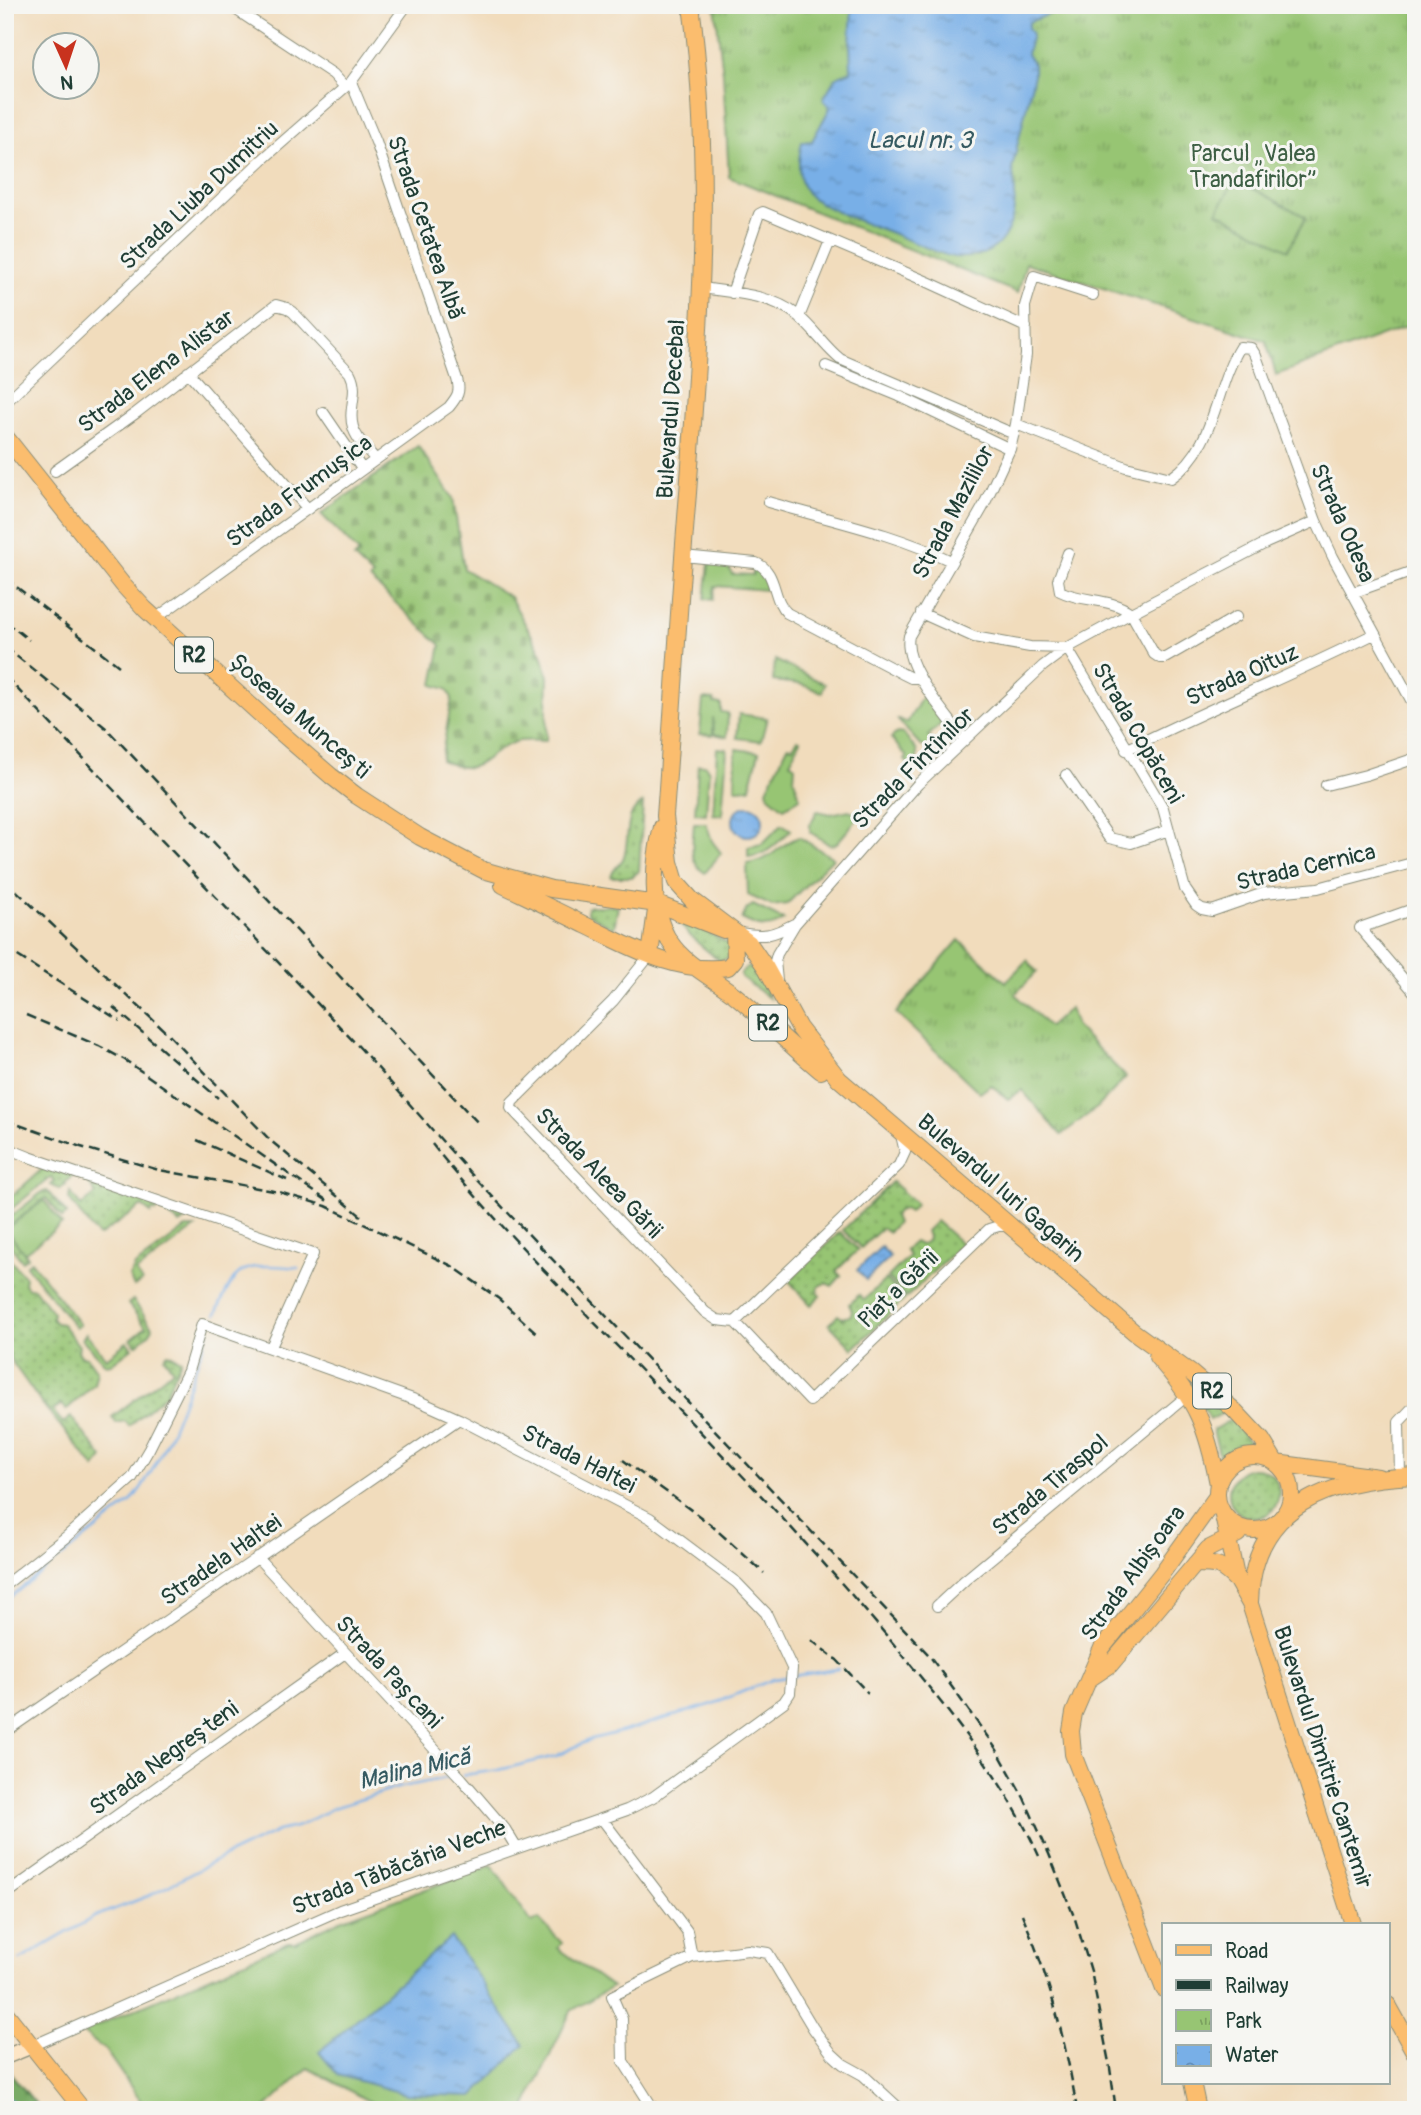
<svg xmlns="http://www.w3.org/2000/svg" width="1421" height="2115" font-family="Pangolin,sans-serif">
<defs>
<pattern id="grass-dots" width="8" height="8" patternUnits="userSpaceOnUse" patternTransform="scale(1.75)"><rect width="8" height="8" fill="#97c573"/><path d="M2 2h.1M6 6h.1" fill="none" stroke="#7ba15f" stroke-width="1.8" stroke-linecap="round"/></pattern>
<pattern id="forest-firs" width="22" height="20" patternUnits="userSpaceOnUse" patternTransform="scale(1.75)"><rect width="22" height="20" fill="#79aa65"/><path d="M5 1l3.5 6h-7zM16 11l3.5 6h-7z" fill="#638c54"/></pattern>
<pattern id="cemetery-stones" width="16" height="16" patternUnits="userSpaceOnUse" patternTransform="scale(1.75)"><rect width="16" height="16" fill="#97c573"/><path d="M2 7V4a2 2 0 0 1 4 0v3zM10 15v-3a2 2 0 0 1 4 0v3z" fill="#7ba15f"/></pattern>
<pattern id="park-tufts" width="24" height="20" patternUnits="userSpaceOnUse" patternTransform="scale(1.75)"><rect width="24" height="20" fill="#97c573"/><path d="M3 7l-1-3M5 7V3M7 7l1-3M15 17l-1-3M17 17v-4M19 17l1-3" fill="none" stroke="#7ba15f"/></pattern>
<pattern id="water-ripples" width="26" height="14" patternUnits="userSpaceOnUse" patternTransform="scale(1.75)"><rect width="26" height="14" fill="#78afe7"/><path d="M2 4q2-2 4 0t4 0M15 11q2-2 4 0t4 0" fill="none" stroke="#6290bc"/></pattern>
</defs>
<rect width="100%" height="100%" fill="#f6f6f2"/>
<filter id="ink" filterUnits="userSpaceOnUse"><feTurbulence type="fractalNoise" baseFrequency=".0143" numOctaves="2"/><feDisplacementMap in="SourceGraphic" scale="14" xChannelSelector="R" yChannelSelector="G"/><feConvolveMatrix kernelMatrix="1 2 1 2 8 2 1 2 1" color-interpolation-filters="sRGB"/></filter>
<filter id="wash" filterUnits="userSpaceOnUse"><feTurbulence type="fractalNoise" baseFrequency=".00686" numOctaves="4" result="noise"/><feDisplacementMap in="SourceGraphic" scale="28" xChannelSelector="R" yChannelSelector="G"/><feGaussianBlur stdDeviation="1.57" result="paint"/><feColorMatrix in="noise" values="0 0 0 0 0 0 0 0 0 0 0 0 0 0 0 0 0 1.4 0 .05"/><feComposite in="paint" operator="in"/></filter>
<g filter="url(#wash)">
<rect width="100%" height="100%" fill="#f1dcbc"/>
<!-- grass -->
<path fill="url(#grass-dots)" stroke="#5b8154" stroke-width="2" d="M643 803 639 871 632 877H611C612 869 619 866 623 859 631 840 622 814 643 803Z
M590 906H618L614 928 587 914V908Z
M681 917 730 945 732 957 720 961C704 948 687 936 677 919Z
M748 967 757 970 769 998 741 977V973Z
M47 1165 74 1175 64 1183 66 1185 59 1189 51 1185 55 1181 51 1177 5 1214V1202Z
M86 1179 189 1217 180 1224 159 1208 156 1212 153 1210 151 1213 142 1206 99 1236 93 1231 69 1199 70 1192 81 1206 96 1194Z
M892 1182 916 1204 909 1212 904 1209 897 1211 894 1216 897 1223 888 1232 882 1228 861 1248 843 1230Z
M47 1191 67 1214 62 1218 46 1198 6 1229 28 1257 22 1261 5 1239V1221L41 1193Z
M936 1221 962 1244 907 1297 888 1277 909 1256 905 1250 914 1242 920 1245 927 1241 928 1237 926 1231Z
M186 1228H195L136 1272 142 1282 134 1287 129 1277 135 1266Z
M840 1232 858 1250 836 1271 841 1276 832 1286 826 1283 819 1286 818 1292 820 1296 811 1305 789 1281Z
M5 1254 25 1277 24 1284 28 1288H34L53 1313 52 1319 56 1323 62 1324 79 1346 78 1351 81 1356 87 1357 97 1371 94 1384 66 1410 61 1404 53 1411 63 1423 71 1417 103 1458 95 1468 39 1400 5 1352Z
M31 1261 80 1325 76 1328 26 1265Z
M886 1279 905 1299 853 1349 829 1324 838 1315 842 1318 850 1316 852 1311 849 1304 859 1295 864 1300Z
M133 1300 152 1327 150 1333 136 1345 131 1339 146 1327 128 1304Z
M86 1333 106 1358 127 1342 132 1348 111 1364 106 1365 82 1339Z
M168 1353 181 1360 166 1394 129 1426 125 1421 116 1423 112 1417 173 1370 164 1357Z
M1190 1382 1225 1412 1210 1420Z
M1232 1419 1251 1445 1238 1447 1220 1457 1213 1430Z
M1229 1493a25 25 0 1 1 50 0a25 25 0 1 1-50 0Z"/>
<!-- forest -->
<path fill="url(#forest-firs)" stroke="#4c744c" stroke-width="2" d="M7 2069 41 2110H5Z"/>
<!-- cemetery -->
<path fill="url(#cemetery-stones)" stroke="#5b8154" stroke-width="2" d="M418 446 453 498 464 569 510 597 542 654 548 677 546 741C536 741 521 739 512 743 479 757 482 779 441 760L452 698 447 689 433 685 441 645 370 579 373 576 354 558 359 553 321 514Z"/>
<!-- park -->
<path fill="url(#park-tufts)" stroke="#5b8154" stroke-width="2" d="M715 5H1416V323L1276 375 1266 341 1026 263 1018 293 729 177 723 74Z
M959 940 1006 982 1027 960 1037 972 1015 994 1049 1027 1070 1008 1076 1027 1126 1077 1098 1107 1061 1135 1022 1090 1008 1099 991 1085 980 1093 896 1013Z"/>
<!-- garden -->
<path fill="#97c573" stroke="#5b8154" stroke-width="2" d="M1235 179 1306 217 1288 250 1217 212Z
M709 564H727L732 574 753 575V569L759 568 766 576V590L715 586 713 600 705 599Z
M775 660 825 684 822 692 800 684 773 681Z
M925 692 943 722 928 736 935 743 927 748 921 746 897 719 907 723Z
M703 699 714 700V703L721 704V712L728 713 727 737 714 734 713 717V735L700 734Z
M739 714 767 718 761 741 737 738Z
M897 733 904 734 917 751V759L911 766 905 760 907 757 891 738Z
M797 739 800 740 790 762 795 766 794 779 800 798 784 808 769 796 767 789 788 746 793 747Z
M717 748 727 749 722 815 713 814Z
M736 749 759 752 750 788 737 789 735 787Z
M698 765H705L709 771 706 814 695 813Z
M849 810 859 817 836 844 830 845 810 832V825L817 811 831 814Z
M694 823H706L712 841 721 853 705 873C687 862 693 842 694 823Z
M782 824 791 830C777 843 768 855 748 857V847L762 844Z
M799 837 833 858 787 904 772 906 748 895 747 864C774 860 777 845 799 837Z
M753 905 784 920C769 931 757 927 742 919L747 909Z
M44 1200 62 1224 24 1253 6 1229Z
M492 1865 532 1923 539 1919 562 1943 558 1948 612 1987 571 2011 524 2110H385L308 2068 263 2110H147L105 2050 82 2032 289 1942H296L338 1921Z"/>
<!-- water -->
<path fill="url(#water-ripples)" stroke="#4c768e" stroke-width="2" d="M852 5H1057L1055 12 1029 22 1028 28 1032 34 1027 54 1034 65V75L1012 168C1021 212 1010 262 954 257 940 255 900 236 884 230 867 224 818 206 807 193 796 178 798 159 802 142L812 141 830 108 823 99 836 77 851 71 850 45Z
M733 821a15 15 0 1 1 30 0a15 15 0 1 1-30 0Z
M881 1247 890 1257 866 1280 857 1270Z
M451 1937 524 2045 473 2096 406 2094 338 2075 319 2052Z"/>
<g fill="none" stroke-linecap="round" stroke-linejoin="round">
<!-- stream -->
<path stroke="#78afe7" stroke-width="2.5" d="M216 1314C221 1303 226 1290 234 1279 245 1261 279 1266 298 1268
M5 1601 131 1502C169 1454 187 1389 208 1332
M793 1676 838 1669
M463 1775 499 1770 556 1756 592 1739 624 1731 710 1705 774 1679 787 1677
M20 1960 94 1917 153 1894 219 1859 278 1831 299 1826 333 1808 397 1788 456 1776"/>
<!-- river -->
<path stroke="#78afe7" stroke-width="18" d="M5 2106 8 2110"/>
</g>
</g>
<g filter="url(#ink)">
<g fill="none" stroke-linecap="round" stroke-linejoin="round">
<!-- street casing -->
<g stroke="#888c78" stroke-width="12">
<path id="street" d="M229 5 333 74 345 87
M702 288C733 293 771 294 797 315 813 328 824 346 840 359L1014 434
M732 293 759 214 763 212 928 282 1026 327
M799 317 830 241
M826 366 899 396 1010 449
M188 372 308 509
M5 403 262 160 351 82 407 5
M323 412 362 469
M1016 424 1126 467 1171 478C1216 447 1214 389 1240 347L1251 348 1256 356 1316 521 1333 557 1416 709
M55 471 136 413 276 305 287 308 293 312 350 373C360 392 347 409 353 427 356 439 368 450 375 459
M768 502C829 520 894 533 951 561
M1068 553 1058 580 1060 591C1083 603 1110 597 1131 613L1154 654 1160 658H1165L1236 617
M683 556 756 563C778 572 771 598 787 613L903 674 911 678H920
M1352 593 1416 570
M921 613 974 637 1030 647 1067 648 1163 808 1185 889 1196 905 1202 909 1212 911 1264 893 1318 888 1416 862
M155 619 449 407C457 397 461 392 457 379L376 142 351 82
M965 740C947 715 902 667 909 636L983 507 1010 449 1016 424 1026 355 1025 306 1034 276 1093 295
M1126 750C1208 709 1292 675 1374 634
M1066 775 1109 838 1131 843 1169 830
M1326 785 1366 775 1416 758
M1416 908 1360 928 1416 994
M739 933C765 937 771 936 794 924
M650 955 613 1001 512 1102 511 1108 705 1312 717 1320 735 1322 810 1401 989 1229 1002 1225 1011 1228
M777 981 775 961 777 954 795 924 918 784 1043 666 1067 648 1131 613 1266 543 1316 521
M5 1141 14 1151 29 1157 313 1254 271 1347
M735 1322 899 1165 905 1152 901 1135
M1400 1477 1399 1422 1416 1404
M257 1557 462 1779 505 1829 516 1847
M5 1585 66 1537 132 1478 149 1449 188 1371 202 1324 421 1402 459 1419 650 1518 737 1583 766 1613 792 1668 790 1693 784 1702 653 1797 627 1810 340 1910 32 2046
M937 1606 965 1580 1188 1395
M5 1732 459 1419
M602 1819 687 1931 692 1957
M5 1895 345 1653
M654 2110 623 2061 622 2019 612 1996 692 1957 748 1950 768 1953 813 2028 832 2054 843 2064 863 2075 901 2110"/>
</g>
<!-- secondary casing -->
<g stroke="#888c78" stroke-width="17">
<path id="secondary" d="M5 2057 32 2046"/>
</g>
<!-- primary casing -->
<g stroke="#888c78" stroke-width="18">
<path id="primary" d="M691 5C713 171 700 327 688 493 679 601 673 709 665 816L670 862 676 882 692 900 749 943 766 968 799 1028 839 1079 1134 1332 1191 1373 1234 1410 1262 1440 1276 1463 1378 1477
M5 436 123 585 145 609 271 724 331 776 357 796 420 837 483 870 551 889 657 904 724 930
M662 827C653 863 649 910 670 942 685 965 715 979 736 996 765 1020 792 1047 821 1071
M503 885C530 898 558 911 585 925 629 946 677 975 728 967L735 959 734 932
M650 955 656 910
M1157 1357C1197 1401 1207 1427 1218 1484
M1217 1493a37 37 0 1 1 74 0a37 37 0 1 1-74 0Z
M1222 1511 1237 1581 1250 1604 1353 1924
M1195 1564C1218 1564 1221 1565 1237 1581
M1250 1602C1253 1503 1331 1479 1416 1476
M1089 1679 1110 1665 1208 1549 1238 1534
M1164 1989 1073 1754 1071 1731 1074 1713 1102 1648 1162 1573 1217 1496
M1388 2005 1416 2055
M5 2012 83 2110
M1192 2082 1198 2110"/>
</g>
<!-- street -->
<use href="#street" stroke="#fff" stroke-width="10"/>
<!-- secondary -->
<use href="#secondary" stroke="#fde5c5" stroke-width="14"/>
<!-- primary -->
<use href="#primary" stroke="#fbbd6e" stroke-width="16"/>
<!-- rail -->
<path stroke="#1f3d34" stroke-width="2.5" stroke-dasharray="10 5" stroke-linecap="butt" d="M5 578 119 666
M5 621 29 640
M5 647 106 728 479 1124
M5 676 361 1049 473 1176 929 1655 997 1750 1024 1798 1049 1854 1075 1919 1091 1971 1110 2068 1116 2110
M5 880 170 1036 271 1141 361 1216
M5 948 120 1021
M113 1007 218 1098
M26 1015 99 1046 125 1060 329 1202
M5 1120 81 1147 159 1170 279 1192 326 1206 452 1266 499 1299 538 1334
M197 1140 287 1180
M432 1144C481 1206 535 1261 589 1317 693 1425 800 1531 896 1647 949 1711 1004 1779 1039 1856
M623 1460 710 1524 764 1573
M811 1640 837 1660 868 1693
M1022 1914C1049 1977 1066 2042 1077 2110"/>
</g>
</g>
<g text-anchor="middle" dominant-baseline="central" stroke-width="6" stroke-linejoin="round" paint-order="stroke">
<!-- shield labels -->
<g fill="#f6f6f2" stroke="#60746d" stroke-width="2">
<rect x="175" y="637.5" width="38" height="35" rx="5"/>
<rect x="749" y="1005.5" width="38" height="35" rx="5"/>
<rect x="1193" y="1373.5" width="38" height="35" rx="5"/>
</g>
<g font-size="21" font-weight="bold" fill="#1f3d34">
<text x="194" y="655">R2</text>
<text x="768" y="1023">R2</text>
<text x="1212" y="1391">R2</text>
</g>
<!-- park labels -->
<g font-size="23" fill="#3d5f44" stroke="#f6f6f2">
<text x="1253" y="153">Parcul „Valea<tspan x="1253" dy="26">Trandafirilor”</tspan></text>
</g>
<!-- street labels -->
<g font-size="23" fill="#1f3d34" stroke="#f6f6f2">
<text transform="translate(199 195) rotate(-43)">Strada Liuba Dumitriu</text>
<text transform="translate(426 228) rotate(71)">Strada Cetatea Albă</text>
<text transform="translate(156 371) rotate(-37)">Strada Elena Alistar</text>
<text transform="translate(671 409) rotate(-86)">Bulevardul Decebal</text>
<text transform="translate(299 491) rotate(-36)">Strada Frumușica</text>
<text transform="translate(953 512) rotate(-62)">Strada Mazililor</text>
<text transform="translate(1343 523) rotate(66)">Strada Odesa</text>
<text transform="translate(1242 675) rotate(-24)">Strada Oituz</text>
<text transform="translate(300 716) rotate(41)">Șoseaua Muncești</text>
<text transform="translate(1138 733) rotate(60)">Strada Copăceni</text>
<text transform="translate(913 768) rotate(-45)">Strada Fîntînilor</text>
<text transform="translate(1306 867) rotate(-13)">Strada Cernica</text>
<text transform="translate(599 1173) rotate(46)">Strada Aleea Gării</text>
<text transform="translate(1001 1188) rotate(41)">Bulevardul Iuri Gagarin</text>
<text transform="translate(898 1289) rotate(-44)">Piața Gării</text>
<text transform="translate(579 1459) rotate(27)">Strada Haltei</text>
<text transform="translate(1050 1485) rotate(-40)">Strada Tiraspol</text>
<text transform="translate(221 1560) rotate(-35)">Stradela Haltei</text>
<text transform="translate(1133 1573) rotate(-54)">Strada Albișoara</text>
<text transform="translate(389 1672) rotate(47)">Strada Pașcani</text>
<text transform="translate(1323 1757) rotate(72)">Bulevardul Dimitrie Cantemir</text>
<text transform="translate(164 1758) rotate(-36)">Strada Negreșteni</text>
<text transform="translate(399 1867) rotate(-21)">Strada Tăbăcăria Veche</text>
</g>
<!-- water labels -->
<g font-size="24" font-style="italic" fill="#355a61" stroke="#f6f6f2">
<text x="920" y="140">Lacul nr. 3</text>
<text transform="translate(415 1769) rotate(-13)">Malina Mică</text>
</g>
</g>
<!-- margin -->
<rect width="1421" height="2115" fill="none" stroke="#f6f6f2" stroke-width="28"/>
<!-- legend -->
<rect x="1162" y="1923" width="228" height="161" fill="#f6f6f2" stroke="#a0aca6" stroke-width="2"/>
<rect x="1176" y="1945" width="35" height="10" fill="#fbbd6e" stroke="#a0aca6" stroke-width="2"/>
<text x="1225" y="1958" font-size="21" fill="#1f3d34">Road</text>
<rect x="1176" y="1980" width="35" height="10" fill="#1f3d34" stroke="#a0aca6" stroke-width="2"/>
<text x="1225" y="1993" font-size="21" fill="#1f3d34">Railway</text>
<rect x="1176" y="2010" width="35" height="21" fill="url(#park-tufts)" stroke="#a0aca6" stroke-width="2"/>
<text x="1225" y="2028" font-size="21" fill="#1f3d34">Park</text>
<rect x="1176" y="2045" width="35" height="21" fill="url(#water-ripples)" stroke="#a0aca6" stroke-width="2"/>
<text x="1225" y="2062" font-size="21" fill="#1f3d34">Water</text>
<!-- north arrow -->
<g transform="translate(66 66) rotate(177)"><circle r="33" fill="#f6f6f2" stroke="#a0aca6" stroke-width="2"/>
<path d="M0-5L12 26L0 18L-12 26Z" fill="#c8321e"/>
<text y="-10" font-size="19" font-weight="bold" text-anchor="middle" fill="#1f3d34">N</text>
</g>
</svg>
